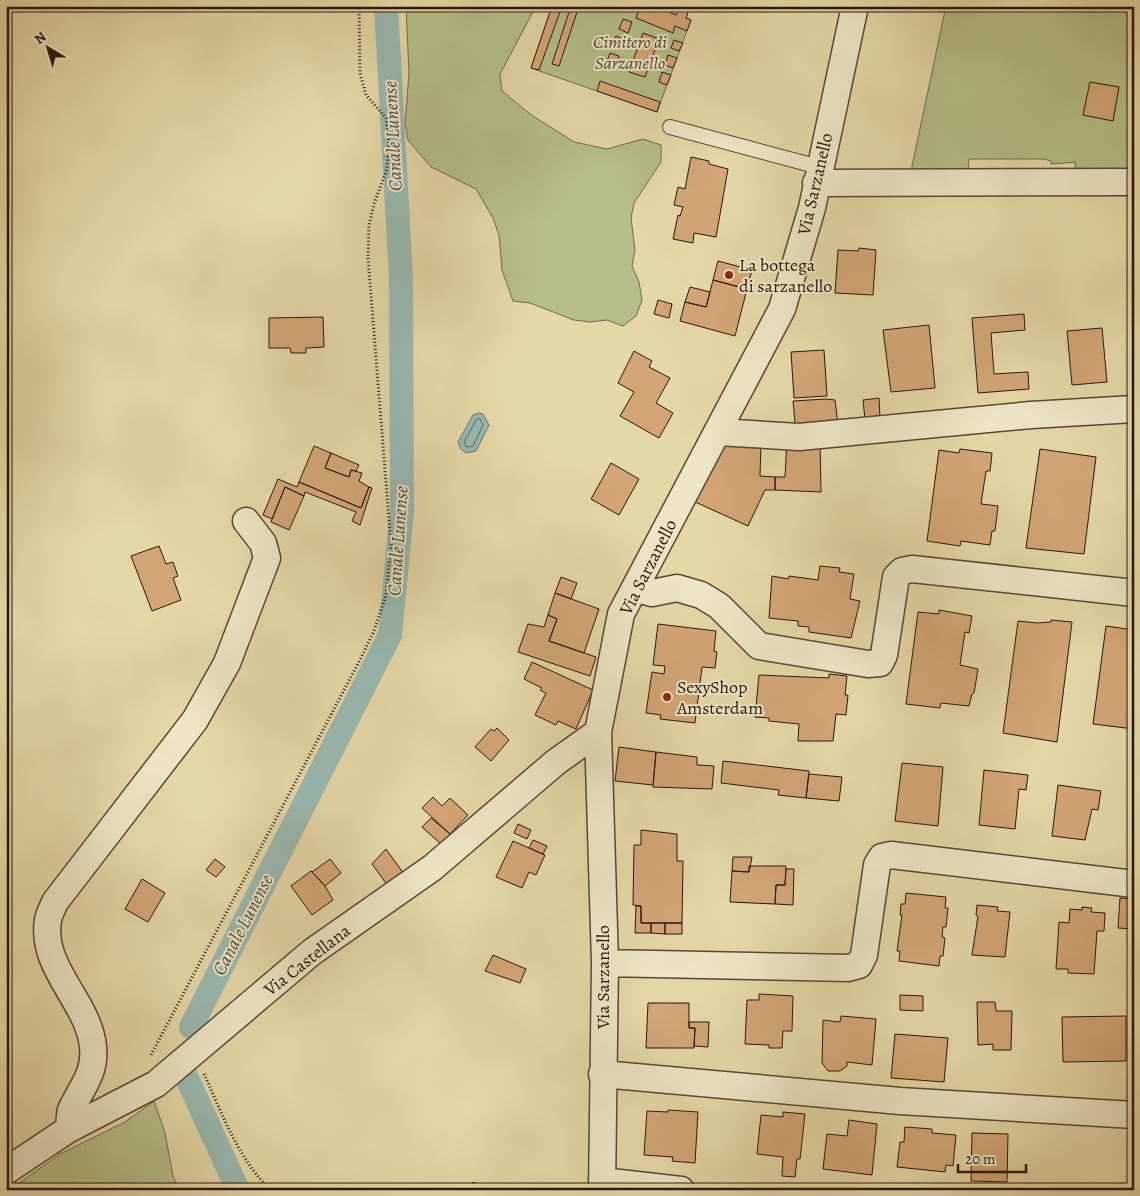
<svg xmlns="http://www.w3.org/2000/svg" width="1140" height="1196" font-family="Alegreya,serif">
<rect width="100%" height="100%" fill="#e4d7a6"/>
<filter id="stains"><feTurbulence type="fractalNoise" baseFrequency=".004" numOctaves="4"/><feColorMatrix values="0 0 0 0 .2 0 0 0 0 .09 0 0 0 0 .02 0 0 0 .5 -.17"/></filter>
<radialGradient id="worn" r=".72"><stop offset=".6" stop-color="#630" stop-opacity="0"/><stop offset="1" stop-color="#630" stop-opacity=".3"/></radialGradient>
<!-- green -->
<path fill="#b5be86" stroke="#6f6a4a" d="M406 6H536L500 74 502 91 530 114 574 142 607 149 643 139 661 145V162L634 203 631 218 635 250 632 266 639 282 642 300 636 316 623 326 607 320 590 322 574 320 530 303 513 301 502 270 499 235 493 218 476 189 431 167 408 140 405 124 409 73Z
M552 6H690L686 18 691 20 657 112 531 68Z
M946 6H1134V170L1076 173 1075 162 1051 164V161L1044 159H969L968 177 910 176Z
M154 1101 165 1133 173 1176 179 1190H9L60 1154 125 1122Z"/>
<!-- water -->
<path fill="#98b8b0" stroke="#6c7870" d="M479 413 483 414 489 425 476 451 466 453 461 449 458 442 473 415Z"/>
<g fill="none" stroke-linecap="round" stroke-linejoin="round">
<!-- shore -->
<path stroke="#606860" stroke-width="1" d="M480 419 483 425 473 446 466 447 464 442 476 420Z"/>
<!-- canal -->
<path stroke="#98b8b0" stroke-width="24" d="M191 1027 390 635 402 510 401 279 386 6
M187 1078 238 1190"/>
</g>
<!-- building -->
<path fill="#d3a576" stroke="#29170f" d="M552 6H562L539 70 531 68Z
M571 6H579L559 66 552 64Z
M626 6H652L676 15 680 6H690L686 18 691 20 687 31 675 26 673 33 636 18 638 12Z
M623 19 632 22 628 33 619 29Z
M643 33 659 39 645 77 629 72Z
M616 36 625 40 622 49 613 46Z
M674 40 683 43 679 51 671 48Z
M610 53 619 56 615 68 606 64Z
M668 55 677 58 673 68 665 65Z
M662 72 671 75 667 85 659 82Z
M600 81 660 102 657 112 597 91Z
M1090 82 1119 87 1113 121 1083 115Z
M691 157 709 161V164L728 169 716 237 694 233 693 243 673 239 678 215 680 216 683 207 674 205 678 187 685 189Z
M859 248 876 250 873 295 835 293 838 250 858 251Z
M718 261 752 270 747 289 713 280Z
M713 280 747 289 735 336 680 321 685 302 706 307Z
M690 287 710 292 706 307 685 302Z
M658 300 672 304 669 318 654 314Z
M1024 314 1025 330 991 333 994 374 1028 372 1029 389 978 393 972 318Z
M323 317 324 347 306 348V353H291L290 348H269V318Z
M929 325 935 388 891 392 883 330Z
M1102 328 1107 382 1072 385 1067 331Z
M824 350 827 396 794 398 791 352Z
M634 351 652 361 649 367 670 378 656 403 673 413 659 438 620 416 634 392 618 383Z
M879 398 880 418 865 420 863 400Z
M826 399 835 400 838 424 796 433 793 401Z
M787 439 820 440 821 492 775 490V477H785Z
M728 440 761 442 760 476 775 477V490H765L748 526 693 501Z
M314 446 331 453 325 468 349 477 351 470 362 473 359 481 369 487 361 508 299 482Z
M960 449 992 453 990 471H986L981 504 998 506 995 531H992L990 545 961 541 960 546 927 541 939 450 959 453Z
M1040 449 1096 457 1084 554 1026 548Z
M331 453 359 465 356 471 351 470 349 477 325 468Z
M611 463 639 479 619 515 591 499Z
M278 479 297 487 299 482 361 508 369 487 372 488 360 525 352 521 356 512 305 492 304 496 285 487 272 519 263 515Z
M285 487 304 496 289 530 271 522Z
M159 546 166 564 173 562 178 576 173 578 181 600 152 611 131 556Z
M820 566 840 568 839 572 854 574 850 599 860 601 851 638 809 632V627L798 626V621L769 618 772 576 788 579 789 576 818 580Z
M561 577 577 583 571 599 555 593Z
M555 593 599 609 584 653 549 641 557 619 548 615Z
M939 610 972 616 969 633 965 632 960 665 978 669 974 693 972 694 969 706 941 703 940 708 906 704 918 612 939 614Z
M548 615 557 619 549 641 596 657 590 676 518 652 528 624 544 627Z
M1051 620 1072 622 1057 742 1003 733 1018 621 1037 623 1051 622Z
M658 624 716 631 714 651 717 652 715 668 702 667 695 723 660 719 661 715 646 713 652 672 664 674 665 666 653 665Z
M1106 626 1134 630V729L1093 724Z
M532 662 593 690 576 729 558 721 556 725 535 715 546 693 540 690 542 688 524 679Z
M829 674 847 676 845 695H848L846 715 836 714 833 741H798L799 724 769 721V718L755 717 759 675 829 678Z
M497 728 509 740 491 761 475 747 491 729 494 731Z
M619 747 656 752 653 785 615 781Z
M656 752 697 757V765L714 766 712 789 653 787Z
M723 761 809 771 806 798 778 795 779 790 721 783Z
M902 763 943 767 938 826 895 821Z
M984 770 1028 775 1026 790 1019 789 1015 829 979 825Z
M809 774 842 777 839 801 806 798Z
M1058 785 1101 791 1098 810 1092 809 1085 840 1052 836Z
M433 797 442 806 450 798 468 815 450 834 422 808Z
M431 818 450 834 441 844 422 827Z
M518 824 531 830 527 839 514 833Z
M641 830 677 834V861H683L682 923H641V906L633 905 634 845H641Z
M533 840 547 846 543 854 529 848Z
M513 841 545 855 536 875 529 872 522 888 496 877Z
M386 849 404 874 388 886 372 864Z
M733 857H752L749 872 732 871Z
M215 859 225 867 216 877 206 870Z
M330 859 341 873 325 886 312 872Z
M749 866H786L785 885H776L775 904 730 902 732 871 749 872Z
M786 869H794L793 905 775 904 776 885H785Z
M311 871 325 886 333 900 312 915 291 886Z
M142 879 165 893 148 922 125 909Z
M906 893 946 897 945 908H948L946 927H943L942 937 945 938 943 956H940L939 966 899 961 900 951H897L902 915H900L901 904H905Z
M1120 898 1134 899V929L1118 928Z
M977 905 998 907 997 911 1010 912 1005 957 972 955 978 916 976 915Z
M636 906H641V923H651V933H635Z
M1082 907 1092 908 1091 912 1105 913 1104 931H1097L1094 974 1068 973V969H1056L1059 922 1069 923 1070 909 1082 910Z
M651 923H665V934L651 933Z
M665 923H682V934H665Z
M493 955 526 969 520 983 485 971Z
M759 994 793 996 792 1031H783L782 1048H769V1045L745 1044 747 1000H759Z
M900 995 923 996V1011L900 1010Z
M977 1002H995L996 1011H1012L1011 1050H993V1044L978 1045Z
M648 1003H689V1028H695L694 1048H646Z
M841 1016 876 1019 872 1065 847 1062V1066L840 1071H828L822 1063 823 1020 840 1022Z
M1126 1016V1061L1063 1062 1062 1017Z
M689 1022H709L708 1047 694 1046 695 1028H689Z
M895 1034 948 1038 944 1082 891 1078Z
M668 1110 698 1112 695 1163 672 1161 673 1157 644 1155 647 1111 668 1112Z
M783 1112 805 1114 800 1159H797L795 1177 782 1176 783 1157 757 1154 761 1115 783 1117Z
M849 1120 877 1124 872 1175 823 1169 827 1134 847 1136Z
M905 1127 932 1129V1133L956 1135 953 1166 946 1165 945 1172 897 1167 900 1142H904Z
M972 1133 1008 1134 1007 1182 971 1181Z"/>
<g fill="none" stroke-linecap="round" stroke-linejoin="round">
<!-- lane casing -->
<g stroke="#584735" stroke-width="16">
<path id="lane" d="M670 127 819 167"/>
</g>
<!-- street casing -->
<g stroke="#584735" stroke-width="29">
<path id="street" d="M816 183 1134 182
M718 432 799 437 1031 415 1134 409
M635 588 652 593 677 588 701 595 719 606 759 646 868 664 880 663 884 655 896 577 902 571 912 569 1134 593
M605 963 848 968 859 965 864 955 877 865 882 857 891 855 1134 884
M602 1074 900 1101 1134 1115
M69 1129C70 1123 69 1116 71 1110 81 1088 96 1073 93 1047 89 1002 40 968 48 920 49 914 53 907 55 902L195 720 227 663 267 558 263 543 246 521
M6 1171 69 1129 156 1084 312 952 432 868 556 762 598 732
M602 1181 681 1190
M602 1190 605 963 598 732 621 614 782 309 812 208 855 6"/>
</g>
<!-- path -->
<path stroke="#29170f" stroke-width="3" stroke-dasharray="1 2.5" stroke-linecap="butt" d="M151 1055 360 660 374 631 386 595 391 545 368 258 369 225 374 204 387 169 389 142 386 118 366 95 360 73 359 6
M204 1074C222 1113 239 1161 271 1190
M472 1190 474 1181"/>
<!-- lane -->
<use href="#lane" stroke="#ede5c5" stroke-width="14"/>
<!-- street -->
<use href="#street" stroke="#ede5c5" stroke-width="26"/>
</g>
<!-- markers -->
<g fill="#8f2418" stroke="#ede5c5" stroke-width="2">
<circle cx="729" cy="275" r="5"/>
<circle cx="667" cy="697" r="5"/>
</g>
<g text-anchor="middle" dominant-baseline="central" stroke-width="4" stroke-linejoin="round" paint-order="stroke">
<!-- park labels -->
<g font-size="18" font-style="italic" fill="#534933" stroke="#ede5c5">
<text x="630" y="42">Cimitero di<tspan x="630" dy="21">Sarzanello</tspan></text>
</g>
<!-- street labels -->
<g font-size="18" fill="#29170f" stroke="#ede5c5">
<text transform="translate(815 184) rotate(-77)">Via Sarzanello</text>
<text transform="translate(648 567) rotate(-63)">Via Sarzanello</text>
<text transform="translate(307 960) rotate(-38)">Via Castellana</text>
<text transform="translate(603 977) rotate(-90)">Via Sarzanello</text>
</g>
<!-- poi labels -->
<g font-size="18" fill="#29170f" stroke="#ede5c5" text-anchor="start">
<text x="739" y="265">La bottega<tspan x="739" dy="21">di sarzanello</tspan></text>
<text x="677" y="687">SexyShop<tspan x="677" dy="21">Amsterdam</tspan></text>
</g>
<!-- water labels -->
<g font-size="19" font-style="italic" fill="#504f47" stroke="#ede5c5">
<text transform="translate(393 136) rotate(-93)">Canale Lunense</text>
<text transform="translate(398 541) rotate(-86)">Canale Lunense</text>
<text transform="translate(243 925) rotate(-63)">Canale Lunense</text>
</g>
</g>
<!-- margin -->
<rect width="1140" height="1196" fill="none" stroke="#e4d7a6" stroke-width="25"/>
<rect x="8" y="8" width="1125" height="1181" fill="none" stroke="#29170f" stroke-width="2.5"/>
<rect x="12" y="12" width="1115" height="1171" fill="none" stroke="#29170f"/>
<!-- north arrow -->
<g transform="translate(48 48) rotate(322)" stroke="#ede5c5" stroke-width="4" paint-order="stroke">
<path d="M0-4L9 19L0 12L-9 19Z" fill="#29170f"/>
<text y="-8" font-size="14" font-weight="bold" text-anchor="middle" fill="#29170f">N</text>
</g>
<!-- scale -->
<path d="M958 1164v8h68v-8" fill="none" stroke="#29170f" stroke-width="2.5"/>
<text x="965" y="1164" font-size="15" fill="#29170f" stroke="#ede5c5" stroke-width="4" paint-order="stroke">20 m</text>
<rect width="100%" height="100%" filter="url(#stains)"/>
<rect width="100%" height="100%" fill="url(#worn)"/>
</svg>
